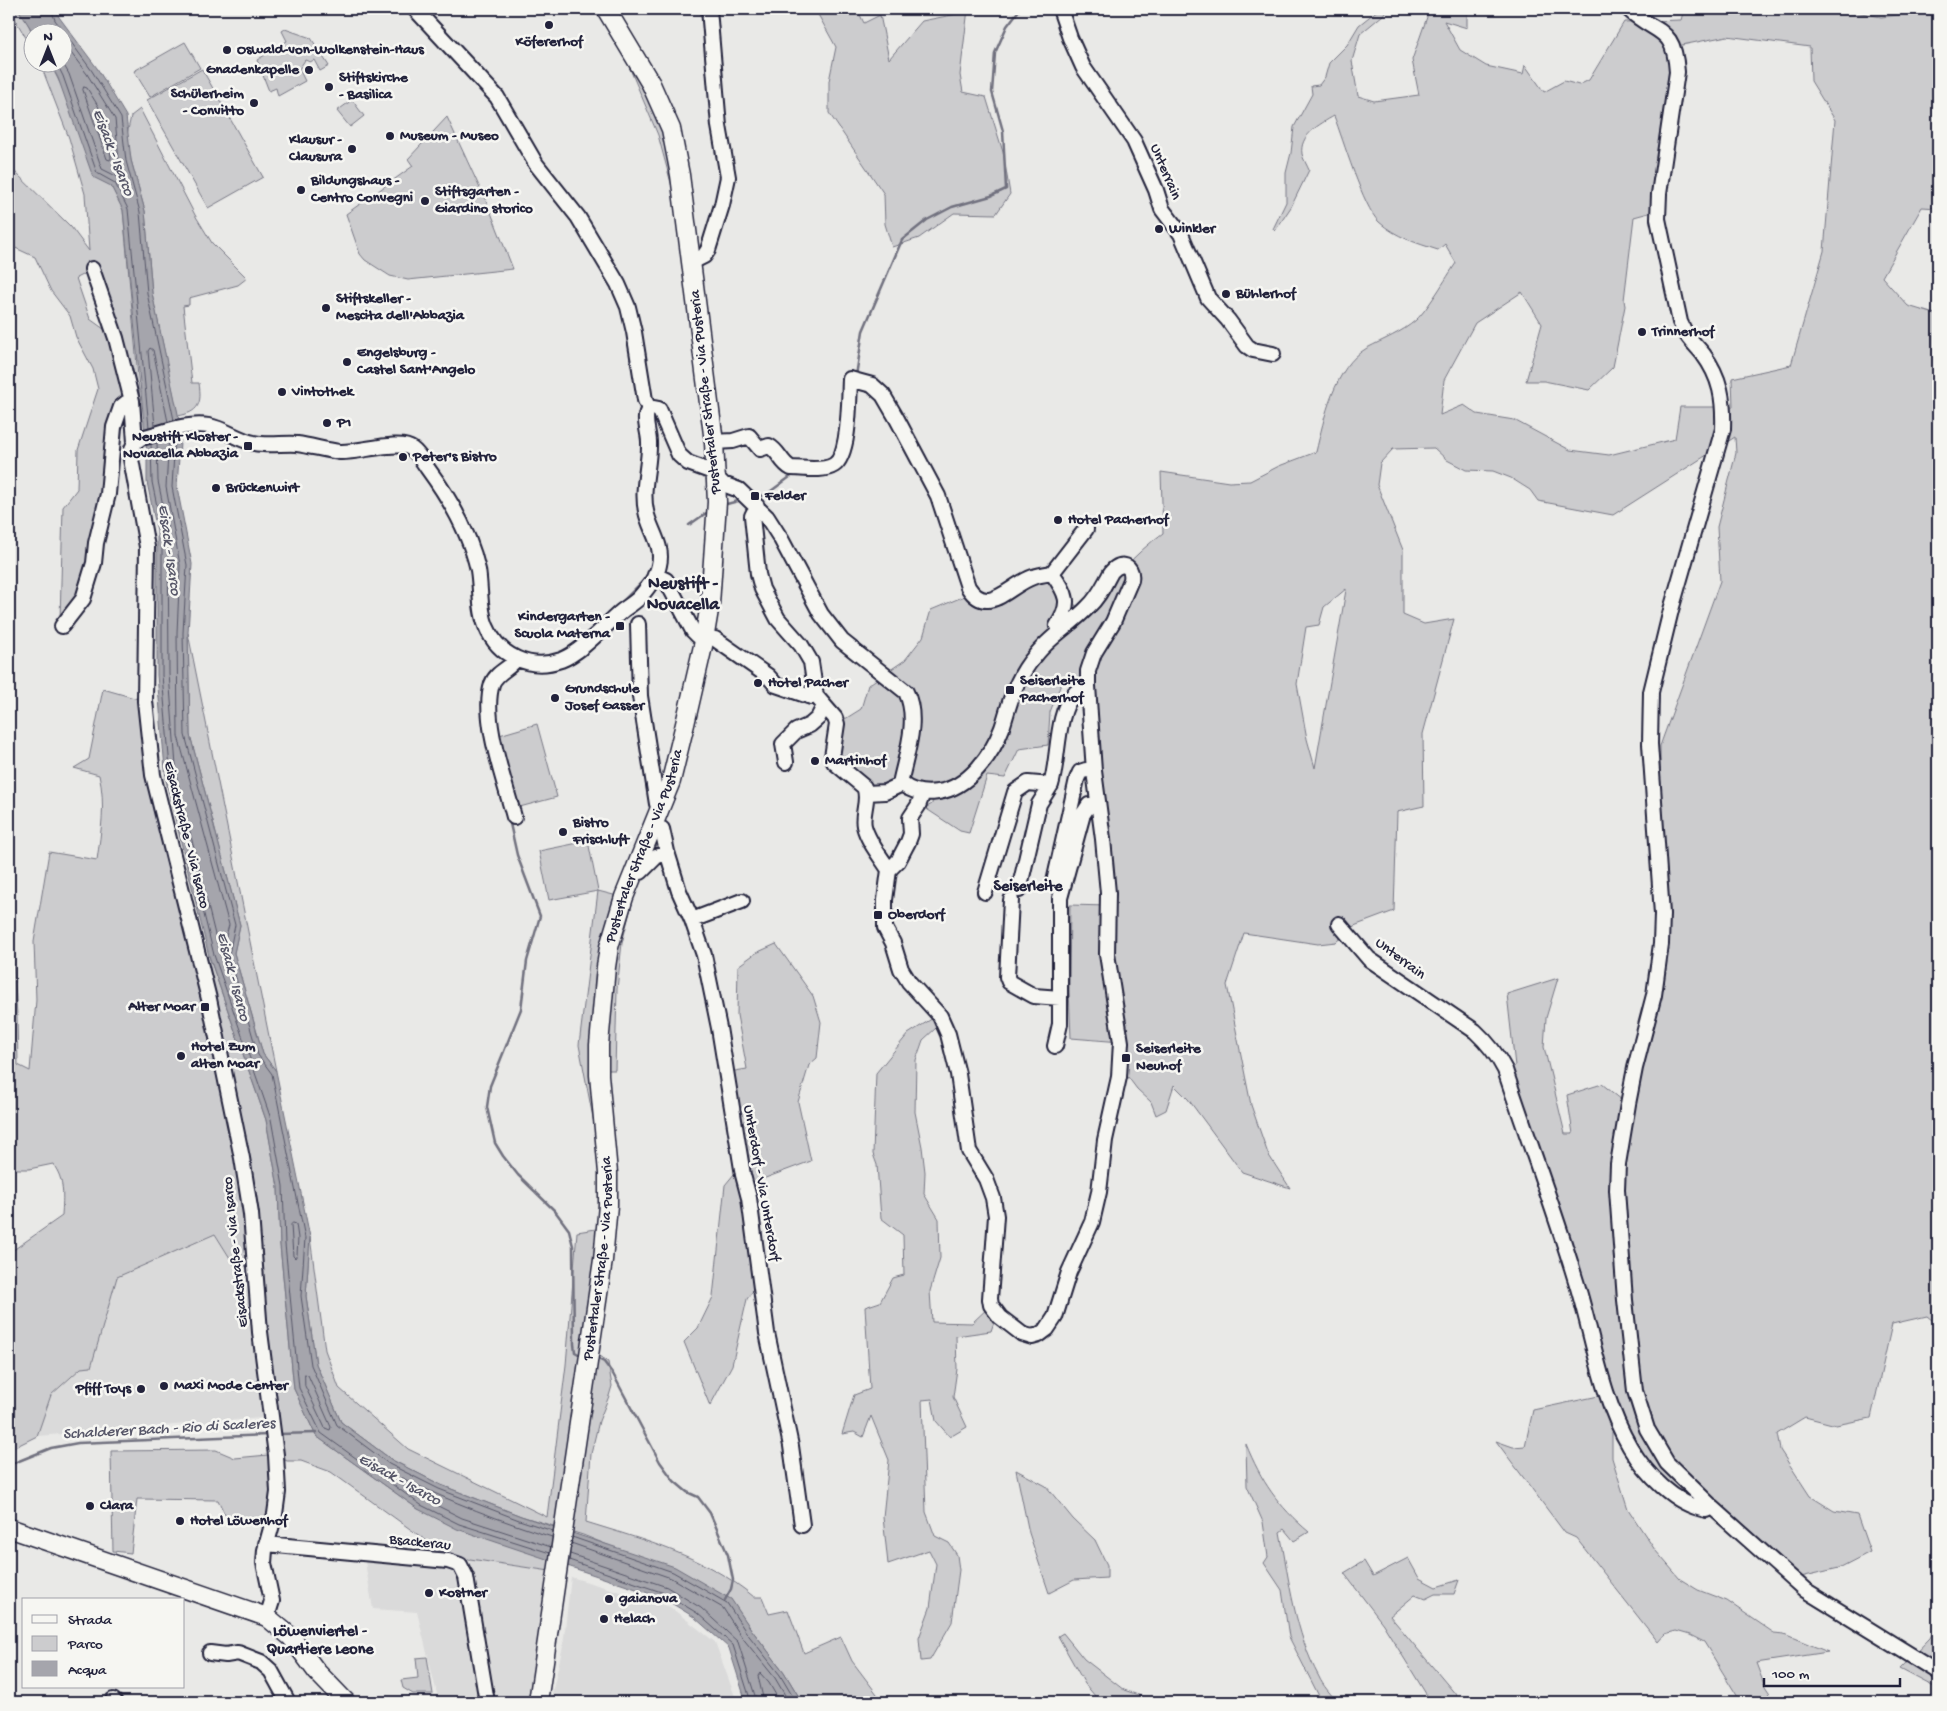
<svg xmlns="http://www.w3.org/2000/svg" width="1947" height="1711" font-family="'Gochi Hand',sans-serif">
<rect width="100%" height="100%" fill="#e9e9e7"/>
<filter id="ink" filterUnits="userSpaceOnUse"><feTurbulence type="fractalNoise" baseFrequency=".02" numOctaves="2"/><feDisplacementMap in="SourceGraphic" scale="10" xChannelSelector="R" yChannelSelector="G"/><feConvolveMatrix kernelMatrix="1 2 1 2 8 2 1 2 1" color-interpolation-filters="sRGB"/></filter>
<g filter="url(#ink)">
<!-- built -->
<path fill="#dadada" d="M215 1234 252 1294 255 1325 253 1346 262 1418 37 1436 51 1395 81 1368 91 1366 117 1277Z
M470 1559 550 1571 529 1702H439L417 1612 373 1609 365 1562 469 1570Z
M571 1577 670 1607 715 1642 737 1702H550L563 1646Z"/>
<!-- green -->
<path fill="#ccccce" stroke="#777784" fill-rule="evenodd" d="M9 9H18C29 25 33 28 32 48Z
M815 9H857L864 23 880 15 889 59 922 21 962 13 968 9 960 75 963 92 986 97 1003 152 1010 194 996 214 954 213 919 238 892 247 885 224 884 194 829 113V81L836 47Z
M1379 9H1387L1383 15 1360 34 1352 61 1358 96 1374 101 1419 95 1412 60 1427 17 1425 9H1467V28L1444 21 1460 50 1486 66 1523 74 1525 65 1544 92 1564 81 1579 85 1589 80 1624 22 1681 20 1684 9H1849L1847 10 1881 17 1907 14 1916 9H1938V208L1922 207 1882 277 1908 306 1938 315V1325L1927 1316 1892 1324 1871 1418 1836 1425 1805 1417 1777 1434 1780 1450 1810 1496 1834 1511 1857 1515 1870 1552 1839 1568 1788 1580 1715 1516 1674 1500 1618 1430 1612 1432V1458L1628 1509 1655 1550 1680 1579 1698 1590 1727 1601 1774 1633 1784 1634 1828 1652 1756 1663 1765 1687 1775 1702H1741L1704 1642 1690 1635 1676 1631 1665 1634 1658 1642 1576 1538 1565 1533 1496 1441 1513 1447 1525 1446 1533 1410 1608 1394 1505 1070 1515 1066 1507 994 1558 978 1546 1018 1544 1047 1565 1134H1573L1567 1095 1602 1084 1627 1104 1661 944 1660 746 1720 581 1717 527 1736 453 1735 437 1613 515 1538 501 1530 490 1511 478 1493 471 1466 470 1447 460 1434 448 1393 449 1380 463 1377 485 1403 550V615L1424 624 1454 619 1423 734 1424 806 1397 812 1394 911 1354 926 1336 942 1318 944 1244 933 1227 985 1251 1105 1268 1154 1290 1188 1242 1172 1188 1099 1174 1085 1166 1110 1156 1115 1151 1102 1137 1089 1128 1077H1119L1121 1042 1071 1038 1069 989 1070 905 1107 906 1091 685 1075 677 1061 684 1050 712 1048 745 1019 749 1005 778 987 776 969 833 960 831 925 808 932 804 935 784 864 787 834 762 837 724 861 709 868 685 905 660 923 637 931 610 972 593 981 600 1052 573 1076 606 1088 608C1112 581 1134 554 1163 533L1161 472 1229 482 1250 481 1279 466 1316 452C1324 419 1334 367 1367 348 1384 339 1401 333 1416 320 1428 309 1446 278 1456 263L1445 244 1438 250C1416 243 1396 237 1379 222 1363 207 1343 139 1334 116 1320 124 1299 135 1302 154 1303 159 1307 165 1309 170L1291 207 1275 231 1273 229 1286 202V173L1291 153 1294 127 1312 94 1311 86 1319 85 1325 77 1329 63 1347 45 1359 25ZM1727 36 1810 47 1811 81 1835 120 1824 251 1791 365 1732 378 1733 407H1680L1675 439 1609 455 1570 450 1514 420 1477 414 1464 405 1440 415 1444 380 1475 323 1522 292 1542 324 1526 381H1544L1589 390 1613 367 1625 306 1624 300 1634 217 1656 211 1677 46ZM1346 589V590L1315 768 1307 739 1297 684 1306 627 1319 625 1324 607Z
M285 29 311 38 329 66 320 71 314 60 310 62 305 60 299 69 305 81 278 96 276 88 269 91 257 60 287 41 282 31Z
M616 36 653 99 666 132 675 198 658 135Z
M185 42 200 68 150 97 134 71Z
M40 63H50L123 210 140 399 132 401 121 407 108 494 74 612 60 620 63 507 77 489 78 450 98 389 93 369 76 337 70 316 51 291 35 257 9 245V166L71 227 89 251 85 194 69 138ZM92 270 115 337 90 319 76 278Z
M202 69 263 177 208 208 147 100Z
M352 100 364 116 350 127 337 111Z
M140 109 195 215 212 243 247 278 238 285 189 298V305L183 306 192 383H199C202 404 199 412 178 416L152 293 145 211 131 160 127 135 131 116Z
M447 117 490 210 513 269 408 280 390 276 365 260 360 254 346 214 413 166 408 159Z
M188 633 276 1071 263 1054 234 953 240 925 190 735Z
M103 689 145 701 148 735 201 958 209 956 266 1120 278 1187 280 1245 294 1389 316 1436 418 1509 552 1559 550 1571 470 1559 460 1565 331 1472 301 1461H287L276 1455 255 1266H235L215 1234 117 1277 91 1367 81 1368 51 1395 37 1436 9 1450V1253L62 1216C63 1196 65 1180 53 1164L29 1169H11L9 1171V952L13 954 17 1015 18 1065 30 1071 36 1000 34 942 49 852 97 860C101 831 106 804 99 775L74 768 89 759Z
M537 724 557 797 516 808 496 736Z
M588 841 598 891 633 900 622 943 617 989 615 1070H595L598 1144 579 1045 598 891 549 900 539 851Z
M776 944 813 996 821 1022 817 1058 809 1065 798 1102 811 1161 752 1183 764 1276 747 1299 732 1365 710 1406 684 1342 698 1328 713 1297 725 1185 739 1168 723 1073 747 1069 737 1015 738 966 756 953Z
M941 1013 936 1028 923 1040 916 1060 915 1112 922 1147 925 1172 924 1194 939 1219 940 1258 930 1291 932 1322 972 1323 991 1305 1000 1317 994 1322 991 1331 956 1336 957 1369 953 1397 967 1427 950 1437 936 1421 932 1399 922 1400 926 1512 935 1536 949 1543 957 1555 959 1570 952 1622 930 1660 921 1661 919 1638 930 1608 936 1564 929 1550 888 1564 883 1517 889 1460 871 1416 863 1437 854 1432 842 1434 854 1395 870 1389 865 1307 880 1302 893 1278 904 1275 903 1235 881 1218 877 1165 873 1154 876 1073 908 1034Z
M602 1228 589 1355 599 1356 608 1362 612 1386 609 1396 599 1421 591 1454 586 1522C644 1540 707 1557 754 1597H762L769 1614 788 1610 804 1653 841 1637 852 1661 883 1702H802L784 1672 751 1629 731 1600 620 1550 583 1535 521 1516 441 1485 392 1460 341 1422 316 1364 306 1296 310 1237 325 1350 339 1388 408 1449 547 1517 566 1365 577 1232Z
M1246 1444C1261 1481 1278 1506 1309 1532L1294 1541 1284 1529 1280 1532C1289 1580 1295 1633 1319 1677 1323 1686 1331 1694 1337 1702H1341H1322L1289 1637 1282 1590 1264 1563 1268 1557 1263 1522 1247 1486Z
M216 1450 235 1458 268 1455 272 1495 267 1520 230 1525 218 1500 137 1499 131 1553 113 1551 111 1451Z
M1016 1470 1046 1486 1073 1519 1095 1540 1107 1565V1578L1074 1580 1049 1593 1029 1533Z
M1408 1558 1419 1578 1436 1587 1459 1580 1454 1594H1435L1425 1599 1415 1595 1390 1616 1462 1702H1431L1383 1624 1344 1573 1364 1561 1373 1576Z
M1938 1623V1686L1936 1688 1900 1669 1930 1638Z
M1063 1633 1084 1659 1124 1690 1158 1702H1100L1085 1684 1058 1636Z
M427 1657 433 1694H413L403 1688 401 1680 418 1678 416 1658Z"/>
<!-- water -->
<path fill="#a5a5ac" stroke="#71717f" d="M18 9H55L59 17 97 68 126 116 131 160 145 211 152 293 181 428 177 487 192 564 188 633 190 735 240 925 234 953 263 1054 276 1071 310 1237 306 1296 316 1364 341 1422 392 1460 441 1485 521 1516 675 1567 727 1597 731 1599 751 1629 784 1672 802 1702H746L729 1648 694 1617 663 1598 457 1529 418 1509 316 1436 294 1389 280 1245 278 1187 266 1120 209 956 166 781 157 675V531L147 482V453L123 210 111 186 93 177 58 78 50 63 62 62V32H33Z"/>
<g fill="none" stroke-linecap="round" stroke-linejoin="round">
<!-- shore -->
<path stroke="#565668" stroke-width="1" d="M51 9 55 20 92 71 121 118 126 161 140 212 147 293 174 420
M62 41 87 74 115 119 119 161 124 177 122 179 102 169 69 74 62 62
M56 62 63 76 97 173 115 183 128 209 149 427
M84 87 87 88 108 122 111 158 110 160 107 159 83 90Z
M155 426 148 351 150 348 153 350 168 422
M175 437 172 487 187 565 183 633 185 735 235 925 229 954 258 1055 272 1074 305 1238 301 1296 311 1365 337 1425 389 1464 439 1489 519 1520 553 1531
M157 442 158 481 168 530 169 674 177 779 218 947 221 949 223 947 229 925 178 736 177 633 180 565 166 487 169 439
M151 444 152 482 162 530V675L171 780 214 955 271 1119 283 1186 285 1244 299 1388 321 1433 421 1505 459 1524 550 1553
M293 1223 296 1224 298 1238 297 1255 295 1258 293 1256 291 1225Z
M305 1374 308 1375 331 1427 330 1430 325 1428 305 1386Z
M572 1537 673 1572 727 1603 746 1632 780 1675 796 1702
M571 1543 671 1578 723 1608 741 1636 775 1678 789 1702
M551 1547 462 1518 424 1499 400 1482 399 1479 402 1478C451 1502 501 1521 552 1537
M570 1554 667 1587 701 1608 738 1642 757 1702
M569 1560 664 1593 697 1613 733 1645 751 1702
M764 1702 758 1676 760 1673 769 1683 780 1702"/>
<!-- stream -->
<path stroke="#71717f" stroke-width="2.5" d="M856 376 863 331 902 240 927 220 952 207 991 196 1006 189 1003 131 992 92 995 53 1007 26 1020 9
M755 498 767 494 794 474
M723 505 742 500
M689 525 709 511
M621 603 647 577
M483 696C483 681 488 672 501 664
M509 819 517 855 540 916 527 961 521 1009 490 1086 487 1107 495 1143 503 1156 518 1175 555 1211 569 1230 573 1246 574 1344 575 1352 582 1356
M596 1358 604 1362 613 1374 660 1462 674 1481 687 1492 698 1497 710 1513 728 1555 733 1580 731 1589 725 1600
M279 1434 316 1433
M9 1465 51 1448 78 1443 268 1435"/>
<!-- minor casing -->
<g stroke="#22223b" stroke-width="18">
<path id="minor" d="M415 9 497 97 536 164 578 217 618 284 628 307 634 332 645 400 649 409
M1060 9 1070 38 1083 67 1134 141 1156 190 1162 209 1181 234 1208 298 1228 320 1247 346 1253 350 1273 354
M1628 9C1657 36 1674 25 1677 72L1659 194 1658 219 1680 322C1687 338 1693 342 1703 354 1721 378 1724 400 1723 429L1671 610 1651 692 1650 744 1662 914 1661 944 1654 995 1635 1068 1628 1104 1618 1164 1617 1190 1625 1300 1635 1391 1647 1429 1667 1463 1712 1507 1805 1590 1938 1672
M692 262 704 256 708 250 722 205 728 177 719 126 709 9
M92 269 116 338 132 401 135 442 132 449 131 459 147 547 145 701 153 775 209 999 242 1158 251 1214 260 1332 276 1455 278 1492 275 1514 265 1550 264 1563 272 1601 267 1617
M649 409 654 408 659 409 679 455 688 463 710 471 723 484 739 490 767 517 781 539 821 614 842 641 906 692C919 718 907 752 901 779L902 784
M135 442 141 438C162 433 187 422 209 426 225 429 238 440 254 443 268 446 283 443 297 444 311 446 325 450 340 452 358 453 400 439 412 449 419 454 423 462 428 469 450 499 470 534 478 570 481 588 479 609 486 626 498 656 530 671 561 660 582 652 604 626 622 611 627 607 634 603 639 598 647 589 657 577 659 565 664 545 649 529 646 511 641 488 650 465 649 442 649 432 642 417 649 409
M714 442 733 441 749 436 760 449 769 446C779 451 781 463 791 468 803 468 823 472 834 465 850 455 849 398 850 379L872 385 883 395 897 419 938 496 968 587C988 618 1009 585 1033 577 1039 575 1046 574 1052 573
M757 506 752 516 758 574 762 589 778 619 801 645 811 662 816 696 835 718 837 724 832 757 834 762 864 787C870 800 861 813 864 826 868 842 881 857 889 870L885 900V928L893 943 901 969 909 982 940 1016 948 1034 958 1074 969 1151 986 1179 993 1198 996 1216 990 1299 991 1305 1000 1317 1022 1334 1032 1337 1039 1335 1047 1329 1055 1317 1069 1272 1092 1222 1099 1192 1105 1140 1119 1077 1121 1042 1107 954 1108 893 1103 839 1094 771 1088 686V671L1094 653 1113 622 1131 580C1134 562 1116 561 1109 576 1103 587 1098 598 1088 607 1072 624 1050 636 1035 656 1026 666 1019 679 1014 691 1009 703 1006 716 1002 728 992 755 968 788 938 792 925 794 912 792 902 784
M655 575 666 580 693 631 698 636
M638 624 640 696 657 804
M62 626 83 599 94 563 96 543 108 494 114 427 121 407 126 403 132 401
M1060 630 1057 626C1072 603 1067 594 1052 573L1086 529
M715 639 768 676 776 685 811 697 816 696
M786 762 783 744 796 731 810 725 818 718 824 706
M1051 785C1059 759 1056 712 1074 694 1077 690 1083 688 1088 686
M867 793 885 792 902 784
M514 817C505 782 481 719 492 684 496 672 510 669 516 659
M662 829 667 852 679 891 692 920 704 955 719 1028 743 1175 749 1198 767 1333 791 1446 802 1525
M889 870 898 861 908 842 911 834 910 818 918 806 923 793
M634 871 641 872 656 857 667 852
M1054 882 1077 779 1080 772 1086 770 1094 771
M985 892 1015 792 1028 783 1051 785 1039 804 1019 890
M1011 900 1007 977 1009 982 1034 996 1060 998V898L1083 814 1089 805 1098 806
M692 920 742 901
M1339 924 1369 959 1475 1031C1488 1043 1497 1054 1505 1070 1528 1140 1554 1208 1575 1278 1593 1334 1600 1396 1630 1447 1646 1474 1674 1504 1706 1510L1712 1507
M1055 1046 1060 1024V998
M266 1544 448 1561 460 1565 466 1577 487 1702
M210 1653 226 1655 238 1653 261 1662 271 1671 288 1702
M113 1700 115 1702"/>
</g>
<!-- major casing -->
<g stroke="#22223b" stroke-width="21">
<g id="major">
<path d="M9 1528 267 1617 291 1637 317 1672 346 1702"/>
<path id="s1" d="M538 1702 603 1260 608 1205V1173L599 1075V1045L606 967 609 947 624 897 671 781 685 724 703 646 710 604 717 502 714 442 702 348 680 175 671 129 651 84 606 9"/>
</g>
</g>
<!-- minor -->
<use href="#minor" stroke="#f6f6f2" stroke-width="14"/>
<!-- major -->
<use href="#major" stroke="#f6f6f2" stroke-width="18"/>
</g>
</g>
<!-- markers -->
<g fill="#22223b" stroke="#f6f6f2" stroke-width="2">
<circle cx="549" cy="25" r="5"/>
<circle cx="227" cy="50" r="5"/>
<circle cx="309" cy="70" r="5"/>
<circle cx="329" cy="87" r="5"/>
<circle cx="254" cy="103" r="5"/>
<circle cx="390" cy="136" r="5"/>
<circle cx="352" cy="149" r="5"/>
<circle cx="301" cy="190" r="5"/>
<circle cx="425" cy="201" r="5"/>
<circle cx="1159" cy="229" r="5"/>
<circle cx="1226" cy="294" r="5"/>
<circle cx="326" cy="308" r="5"/>
<circle cx="1642" cy="332" r="5"/>
<circle cx="347" cy="362" r="5"/>
<circle cx="282" cy="392" r="5"/>
<circle cx="327" cy="423" r="5"/>
<rect x="243" y="441" width="10" height="10" rx="2.5"/>
<circle cx="403" cy="457" r="5"/>
<circle cx="216" cy="488" r="5"/>
<rect x="750" y="491" width="10" height="10" rx="2.5"/>
<circle cx="1058" cy="520" r="5"/>
<rect x="615" y="621" width="10" height="10" rx="2.5"/>
<circle cx="758" cy="683" r="5"/>
<rect x="1005" y="685" width="10" height="10" rx="2.5"/>
<circle cx="555" cy="698" r="5"/>
<circle cx="815" cy="761" r="5"/>
<circle cx="563" cy="832" r="5"/>
<rect x="873" y="910" width="10" height="10" rx="2.5"/>
<rect x="200" y="1002" width="10" height="10" rx="2.5"/>
<circle cx="181" cy="1056" r="5"/>
<rect x="1121" y="1053" width="10" height="10" rx="2.5"/>
<circle cx="164" cy="1386" r="5"/>
<circle cx="141" cy="1389" r="5"/>
<circle cx="90" cy="1506" r="5"/>
<circle cx="180" cy="1521" r="5"/>
<circle cx="429" cy="1593" r="5"/>
<circle cx="609" cy="1599" r="5"/>
<circle cx="604" cy="1619" r="5"/>
</g>
<g text-anchor="middle" dominant-baseline="central" stroke-width="5" stroke-linejoin="round" paint-order="stroke">
<!-- poi labels -->
<g font-size="15" font-weight="bold" fill="#22223b" stroke="#f6f6f2" text-anchor="start">
<text x="549" y="42" text-anchor="middle">Köfererhof</text>
<text x="237" y="50">Oswald-von-Wolkenstein-Haus</text>
<text x="299" y="70" text-anchor="end">Gnadenkapelle</text>
<text x="339" y="78">Stiftskirche<tspan x="339" dy="17">- Basilica</tspan></text>
<text x="244" y="94" text-anchor="end">Schülerheim<tspan x="244" dy="17">- Convitto</tspan></text>
<text x="400" y="136">Museum - Museo</text>
<text x="342" y="140" text-anchor="end">Klausur -<tspan x="342" dy="17">Clausura</tspan></text>
<text x="311" y="181">Bildungshaus -<tspan x="311" dy="17">Centro Convegni</tspan></text>
<text x="435" y="192">Stiftsgarten -<tspan x="435" dy="17">Giardino storico</tspan></text>
<text x="1169" y="229">Winkler</text>
<text x="1236" y="294">Bühlerhof</text>
<text x="336" y="299">Stiftskeller -<tspan x="336" dy="17">Mescita dell'Abbazia</tspan></text>
<text x="1652" y="332">Trinnerhof</text>
<text x="357" y="353">Engelsburg -<tspan x="357" dy="17">Castel Sant'Angelo</tspan></text>
<text x="292" y="392">Vintothek</text>
<text x="337" y="423">P1</text>
<text x="238" y="437" text-anchor="end">Neustift Kloster -<tspan x="238" dy="17">Novacella Abbazia</tspan></text>
<text x="413" y="457">Peter's Bistro</text>
<text x="226" y="488">Brückenwirt</text>
<text x="765" y="496">Felder</text>
<text x="1068" y="520">Hotel Pacherhof</text>
<text x="610" y="617" text-anchor="end">Kindergarten -<tspan x="610" dy="17">Scuola Materna</tspan></text>
<text x="1020" y="681">Seiserleite<tspan x="1020" dy="17">Pacherhof</tspan></text>
<text x="768" y="683">Hotel Pacher</text>
<text x="565" y="689">Grundschule<tspan x="565" dy="17">Josef Gasser</tspan></text>
<text x="825" y="761">Martinhof</text>
<text x="573" y="823">Bistro<tspan x="573" dy="17">Frischluft</tspan></text>
<text x="888" y="915">Oberdorf</text>
<text x="195" y="1007" text-anchor="end">Alter Moar</text>
<text x="191" y="1047">Hotel Zum<tspan x="191" dy="17">alten Moar</tspan></text>
<text x="1136" y="1049">Seiserleite<tspan x="1136" dy="17">Neuhof</tspan></text>
<text x="174" y="1386">Maxi Mode Center</text>
<text x="131" y="1389" text-anchor="end">Pfiff Toys</text>
<text x="100" y="1506">Clara</text>
<text x="190" y="1521">Hotel Löwenhof</text>
<text x="439" y="1593">Kostner</text>
<text x="619" y="1599">gaianova</text>
<text x="614" y="1619">Helach</text>
</g>
<!-- street labels -->
<g font-size="15" fill="#22223b" stroke="#f6f6f2">
<text transform="translate(1165 172) rotate(67)">Unterrain</text>
<text transform="translate(706 392) rotate(-96)">Pustertaler Straße - Via Pusteria</text>
<text transform="translate(186 835) rotate(76)">Eisackstraße - Via Isarco</text>
<text stroke="none"><textPath href="#s1" startOffset="868">Pustertaler Straße - Via Pusteria</textPath></text>
<text transform="translate(1400 959) rotate(37)">Unterrain</text>
<text transform="translate(761 1183) rotate(80)">Unterdorf - Via Unterdorf</text>
<text transform="translate(236 1252) rotate(-96)">Eisackstraße - Via Isarco</text>
<text stroke="none"><textPath href="#s1" startOffset="448">Pustertaler Straße - Via Pusteria</textPath></text>
<text transform="translate(420 1543) rotate(6)">Bsackerau</text>
</g>
<!-- water labels -->
<g font-size="16" font-style="italic" fill="#565668" stroke="#f6f6f2">
<text transform="translate(112 153) rotate(69)">Eisack - Isarco</text>
<text transform="translate(168 550) rotate(82)">Eisack - Isarco</text>
<text transform="translate(232 977) rotate(75)">Eisack - Isarco</text>
<text transform="translate(169 1430) rotate(-3)">Schalderer Bach - Rio di Scaleres</text>
<text transform="translate(399 1481) rotate(29)">Eisack - Isarco</text>
</g>
<!-- neighbourhood labels -->
<g font-size="16" font-weight="bold" fill="#22223b" stroke="#f6f6f2">
<text x="1028" y="887">Seiserleite</text>
<text x="320" y="1632">Löwenviertel -<tspan x="320" dy="18">Quartiere Leone</tspan></text>
</g>
<!-- quarter labels -->
<g font-size="18" font-weight="bold" fill="#22223b" stroke="#f6f6f2">
<text x="683" y="584">Neustift -<tspan x="683" dy="21">Novacella</tspan></text>
</g>
</g>
<!-- margin -->
<rect width="1947" height="1711" fill="none" stroke="#f6f6f2" stroke-width="30"/>
<rect x="15" y="15" width="1917" height="1681" fill="none" stroke="#22223b" stroke-width="2" filter="url(#ink)"/>
<!-- legend -->
<rect x="22" y="1598" width="162" height="90" fill="#f6f6f2" stroke="#a1a1a9"/>
<rect x="32" y="1615" width="25" height="8" fill="#f6f6f2" stroke="#a1a1a9"/>
<text x="68" y="1624" font-size="15" fill="#22223b">Strada</text>
<rect x="32" y="1636" width="25" height="15" fill="#ccccce" stroke="#a1a1a9"/>
<text x="68" y="1648" font-size="15" fill="#22223b">Parco</text>
<rect x="32" y="1661" width="25" height="15" fill="#a5a5ac" stroke="#a1a1a9"/>
<text x="68" y="1674" font-size="15" fill="#22223b">Acqua</text>
<!-- north arrow -->
<g transform="translate(48 48)"><circle r="24" fill="#f6f6f2" stroke="#a1a1a9"/>
<path d="M0-4L9 19L0 12L-9 19Z" fill="#22223b"/>
<text y="-8" font-size="14" font-weight="bold" text-anchor="middle" fill="#22223b">N</text>
</g>
<!-- scale -->
<path d="M1764 1678v8h136v-8" fill="none" stroke="#22223b" stroke-width="2.5"/>
<text x="1772" y="1678" font-size="15" fill="#22223b" stroke="#f6f6f2" stroke-width="4" paint-order="stroke">100 m</text>
</svg>
